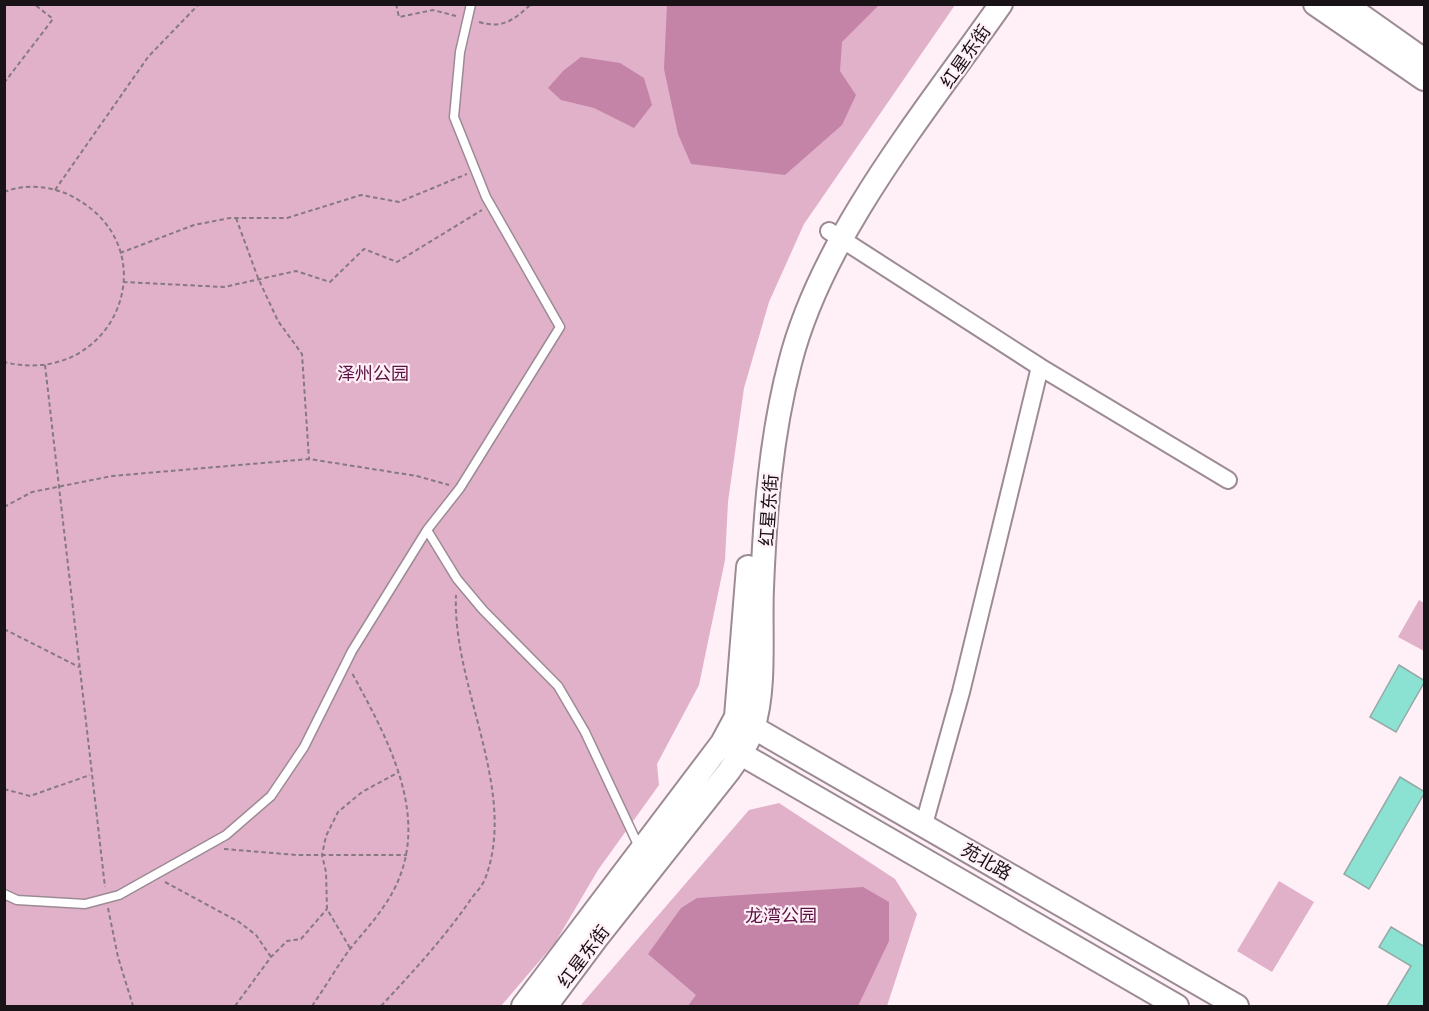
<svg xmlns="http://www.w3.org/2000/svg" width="1429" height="1011" font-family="Ubuntu,'Noto Sans SC',sans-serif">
<rect width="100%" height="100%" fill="#ffeff7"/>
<!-- green -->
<path fill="#e1b1ca" d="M5 5H955L804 224 769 302 744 388 728 502 725 560 699 685 657 764 659 785 598 870 555 943 501 1006H5Z
M1419 600 1424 603V651L1398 637Z
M779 803 895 879 917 914 887 1006H580L749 810Z
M1279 881 1314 902 1272 972 1237 951Z"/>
<!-- water -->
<path fill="#c384a7" d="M667 5H879L842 42 840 71 856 95 842 125 785 175 691 164 678 134 664 69Z
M581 57 620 63 644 78 652 105 634 128 594 108 561 100 548 88 563 71Z
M863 887 889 902V941L858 1006H688L696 995 648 954 681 908 697 898Z"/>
<!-- building -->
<path fill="#8be2d2" stroke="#94aaa5" stroke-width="1.5" d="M1399 665 1425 681 1396 732 1370 717Z
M1400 777 1425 792 1369 889 1344 874Z
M1391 927 1425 947V1006H1387L1411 966 1379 947Z"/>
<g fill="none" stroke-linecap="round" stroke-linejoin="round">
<!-- service casing -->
<g stroke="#9c8b94" stroke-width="11">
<path id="service" d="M471 4 460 52 454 117 486 197 560 327 460 488 427 530 457 579 483 610 558 686 585 732 640 849
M4 894 17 900 85 904 119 895 226 835 271 796 304 747 352 651 427 530"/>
</g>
<!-- minor casing -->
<g stroke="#9c8b94" stroke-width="20">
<path id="minor" d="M829 231 1040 367 1228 480
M924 824 961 692 1040 367"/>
</g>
<!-- secondary casing -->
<g stroke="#9c8b94" stroke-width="26">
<path id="secondary" d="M1315 4 1424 79
M1345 4 1424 60
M742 721 1237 1006
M729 747 1177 1006
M523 1006 722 743 736 717 748 567
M546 1006 596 939 729 771C738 758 748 744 753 728 766 689 760 630 762 588 765 512 771 436 790 363 822 236 926 111 1001 4"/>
</g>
<!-- path -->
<path stroke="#867a80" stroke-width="2" stroke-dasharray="4.5 3" stroke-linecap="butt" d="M396 4 399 17 433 10 456 16
M479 22C503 29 514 20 531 4
M4 83 53 19 34 4
M55 190 148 57 199 4
M4 192C27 183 54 186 75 198 171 251 114 389 4 362
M236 218 258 278 278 321 302 354 309 459
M120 253 194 225 230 218H287L361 195 399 202 467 174
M123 282 224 287 296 271 330 282 364 249 397 262 482 210
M45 365 105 887
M4 507 32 492 112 476 309 459 417 476 449 485
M4 629 79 667
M4 789 30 796 90 775
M224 849 297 855H407
M165 882 239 922 256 935 271 957
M108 908 118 957 133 1006
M350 948 327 909 326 872 322 855 326 836 338 812 362 792 399 772
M235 1006 271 957 287 941 301 939 327 909
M312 1006C324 989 335 970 347 953 359 937 373 923 384 906 438 829 391 745 352 673
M381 1006C412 973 443 939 469 902 474 894 482 887 485 879 519 791 452 686 456 595"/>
<!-- service -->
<use href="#service" stroke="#fff" stroke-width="8"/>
<!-- minor -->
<use href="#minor" stroke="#fff" stroke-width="16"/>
<!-- secondary -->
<use href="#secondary" stroke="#fff" stroke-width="22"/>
</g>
<g text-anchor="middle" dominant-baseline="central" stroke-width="4.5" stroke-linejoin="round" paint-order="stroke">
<!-- street labels -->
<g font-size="18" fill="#191216" stroke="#ffeff7">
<text transform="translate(965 56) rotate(-55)">红星东街</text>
<text transform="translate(768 510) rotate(-86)">红星东街</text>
<text transform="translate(987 861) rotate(30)">苑北路</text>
<text transform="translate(583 956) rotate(-53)">红星东街</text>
</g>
<!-- park labels -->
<g font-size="18" fill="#5c1142" stroke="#ffeff7">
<text x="373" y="373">泽州公园</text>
<text x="781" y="915">龙湾公园</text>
</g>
</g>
<!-- border -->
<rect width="1429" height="1011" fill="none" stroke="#191216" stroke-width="12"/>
</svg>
